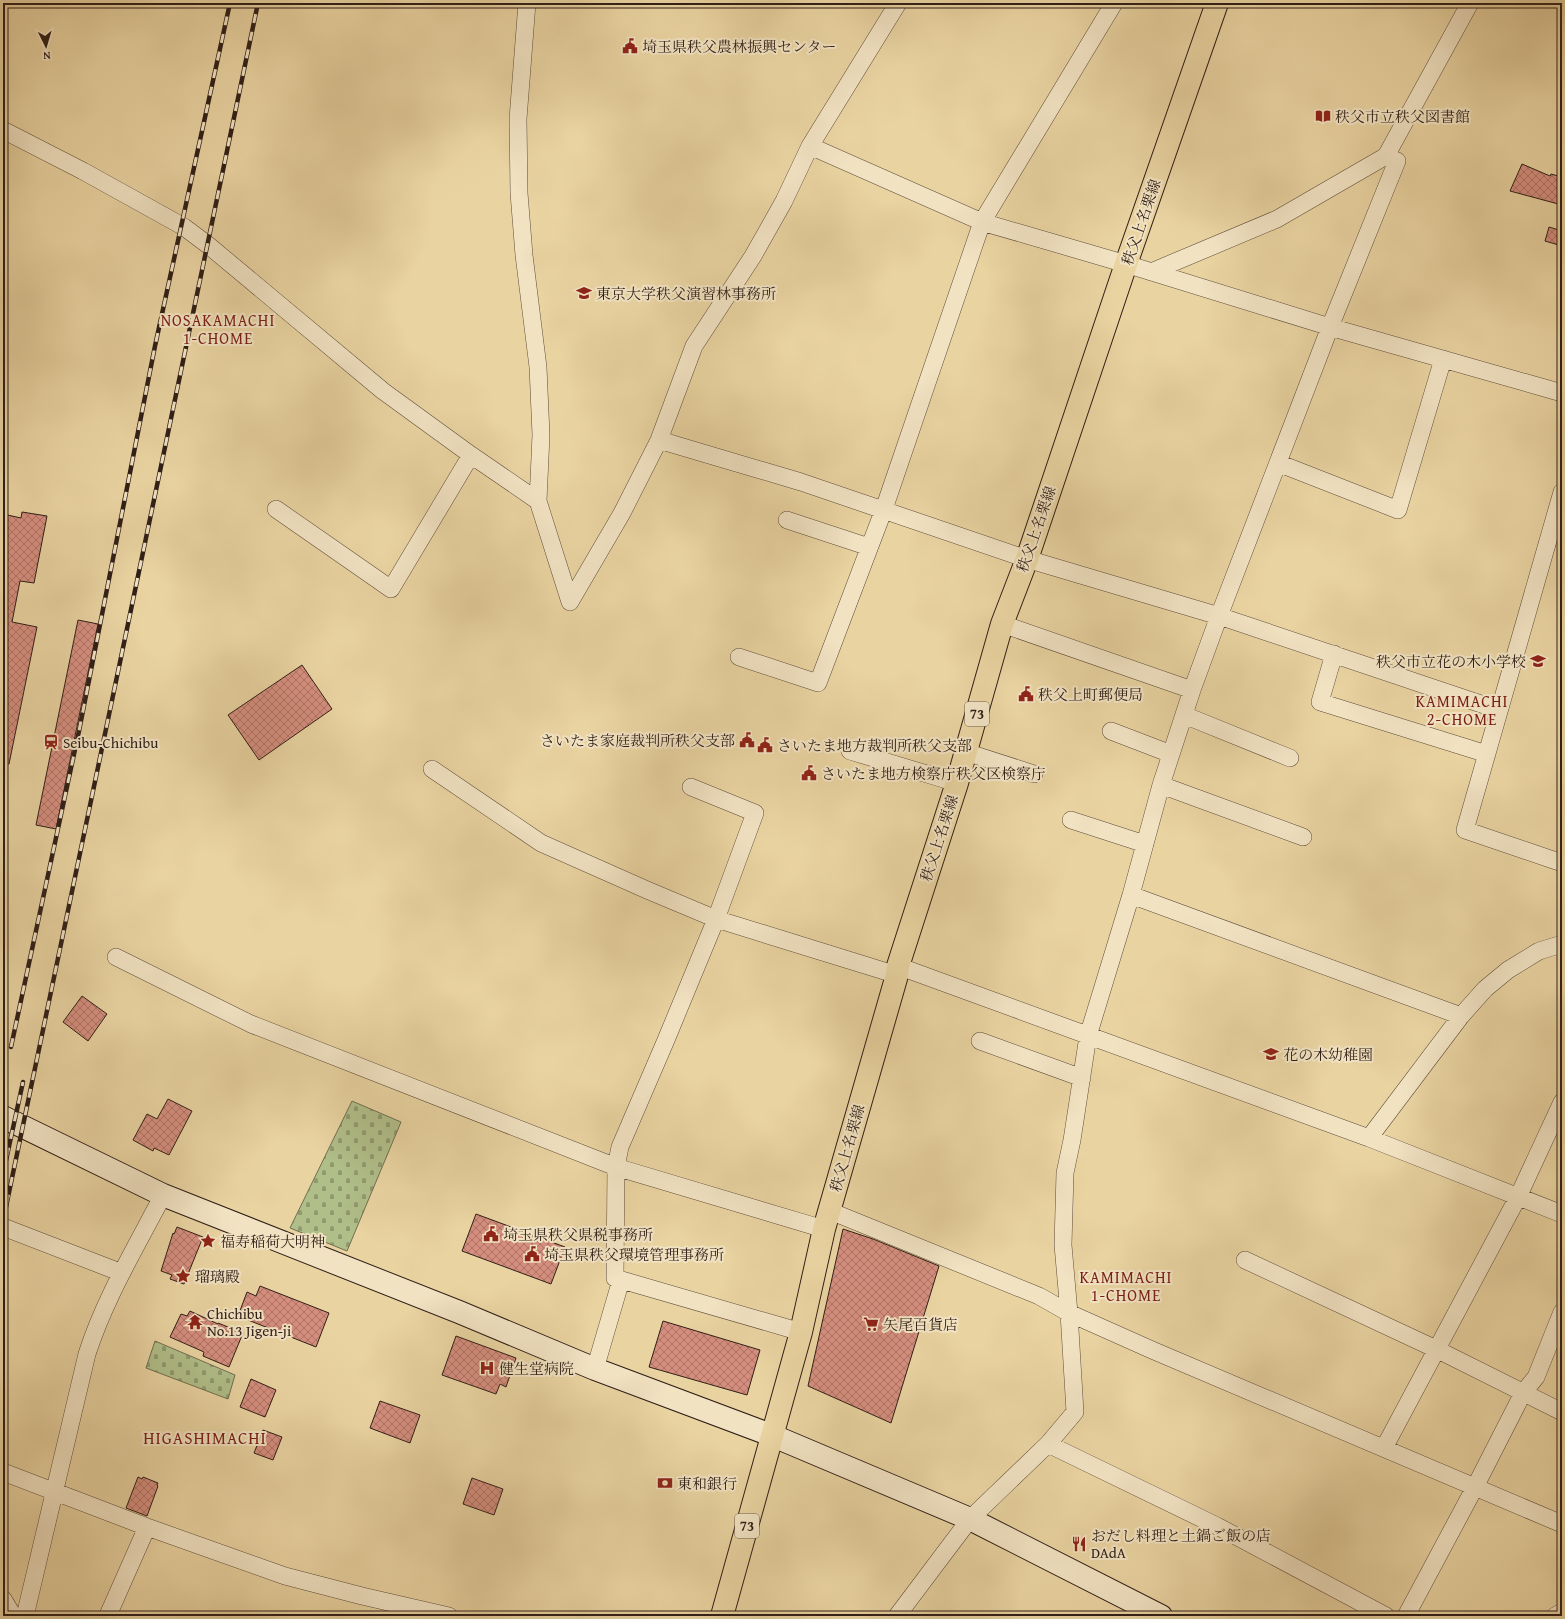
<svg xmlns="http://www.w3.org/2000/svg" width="1565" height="1619" font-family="'Gentium Book Plus','Noto Serif JP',serif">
<defs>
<pattern id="cemetery-stones" width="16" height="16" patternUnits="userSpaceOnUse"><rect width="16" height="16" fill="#b0be89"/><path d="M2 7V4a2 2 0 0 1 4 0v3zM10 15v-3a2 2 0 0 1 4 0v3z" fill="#909a6f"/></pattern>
<pattern id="building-cross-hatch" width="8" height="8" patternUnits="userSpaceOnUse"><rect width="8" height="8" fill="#d58e7e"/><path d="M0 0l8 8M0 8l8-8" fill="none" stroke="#ad7366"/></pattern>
</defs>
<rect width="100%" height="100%" fill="#e9d3a1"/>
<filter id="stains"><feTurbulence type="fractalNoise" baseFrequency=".005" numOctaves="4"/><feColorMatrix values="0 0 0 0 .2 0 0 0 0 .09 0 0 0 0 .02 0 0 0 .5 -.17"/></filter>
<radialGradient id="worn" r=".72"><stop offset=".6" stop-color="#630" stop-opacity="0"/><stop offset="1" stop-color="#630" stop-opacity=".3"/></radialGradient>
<!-- cemetery -->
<path fill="url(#cemetery-stones)" stroke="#706e50" d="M352 1101 401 1122 347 1251 290 1228Z
M155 1341 235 1375 228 1399 146 1368Z"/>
<!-- building -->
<path fill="url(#building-cross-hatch)" stroke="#301f17" d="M1522 164 1550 176 1551 174 1562 177V205L1510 191Z
M1549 227 1562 231V246L1545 241Z
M22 512 47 516 34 583 20 581 12 622 37 627 9 764H3V514L21 518Z
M78 620 98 624 56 829 36 825Z
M302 665 332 709 259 760 228 715Z
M82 996 107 1014 88 1041 63 1022Z
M168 1099 192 1111 169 1155 154 1148 153 1151 133 1140 147 1114 157 1119Z
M476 1214 565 1247 551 1284 462 1251Z
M177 1227 203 1237 184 1284 170 1279 172 1275 161 1271 173 1233 174 1234Z
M843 1229 873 1239 939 1266 891 1423 808 1386Z
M260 1286 329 1313 316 1347 238 1316 247 1292 256 1296Z
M190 1311 218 1324V1323L243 1333 229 1367 203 1356 204 1352 170 1337 181 1314 187 1316Z
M663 1321 760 1350 747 1395 649 1367Z
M456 1336 516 1358 506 1387 500 1384 496 1394 442 1375Z
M251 1379 276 1390 265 1417 240 1407Z
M380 1401 420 1415 410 1443 370 1428Z
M263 1430 282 1437 273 1460 254 1453Z
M138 1477 142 1479 143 1477 158 1483 157 1485 158 1486 147 1516 126 1508Z
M472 1478 503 1489 494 1515 463 1504Z"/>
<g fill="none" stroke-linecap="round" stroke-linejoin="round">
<!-- street casing -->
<g stroke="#5e4c3a" stroke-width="18">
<path id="street" d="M527 3 518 119 519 193 524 255 538 367 541 435 538 501 570 602
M3 130 83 171 184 227 208 245 383 391 471 455 538 501
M810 146 982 222 1126 264 1330 327 1562 393
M1151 272 1277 219 1386 156
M659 440 801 482 1027 559 1219 616 1499 710
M1278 463 1398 510 1443 359
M1562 492 1465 830 1562 863
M276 509 391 589 471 455
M787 520 869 547
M570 602 622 513 659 440 694 346 753 256 784 201 810 146 898 3
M1002 624 1192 690
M1334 654 1320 702 1487 754
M739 657 818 683 884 509 982 222 1114 3
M1184 715 1290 758
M1111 731 1171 754
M850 751 957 783
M966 752 1034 774
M432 769 541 843 647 890 716 919 897 975
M1161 785 1303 837
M691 787 755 813 716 919 666 1040 620 1147 616 1167 615 1278 801 1332
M1071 820 1145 844
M1131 895 1461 1016
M116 957 251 1024 616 1167 824 1229
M898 966 1369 1138 1562 1214
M980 1041 1082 1078
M1369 1138 1461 1016 1485 989 1508 970 1539 951 1562 944
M830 1211 1039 1296 1069 1313 1152 1350 1562 1524
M3 1227 122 1273
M1245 1260 1438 1350 1562 1412
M595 1369 621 1280
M1048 1444 1217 1526 1386 1616
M1384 1448 1518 1197 1562 1102
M3 1472 147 1527 285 1576 362 1596 449 1616
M3 1599 12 1614 15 1616
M109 1613 147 1527
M25 1616 87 1354C105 1298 136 1247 163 1195
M897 1616 970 1519 1048 1444 1075 1412 1069 1313 1063 1245 1065 1173 1072 1140 1088 1036 1131 895 1161 785 1192 690 1219 616 1330 327 1397 161 1386 156 1470 3
M1406 1616 1475 1487 1523 1393 1536 1377 1562 1312
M1555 1616 1562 1612"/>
</g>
<!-- secondary casing -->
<g stroke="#301f17" stroke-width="24">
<path id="secondary" d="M3 1117 163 1195 459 1312 595 1369 771 1435 970 1519 1161 1616"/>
</g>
<!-- primary casing -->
<g stroke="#301f17" stroke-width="24">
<path id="primary" d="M722 1616 801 1332 824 1229 897 975 898 966 957 783 1002 624 1027 559 1126 264 1217 3"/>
</g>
<!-- street -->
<use href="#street" stroke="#f1e2c2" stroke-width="17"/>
<!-- secondary -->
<use href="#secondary" stroke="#f1e2c2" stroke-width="22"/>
<!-- primary -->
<use href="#primary" stroke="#e9d3a1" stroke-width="22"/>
<!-- rail casing -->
<g stroke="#301f17" stroke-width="4.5">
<path id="rail" d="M11 1047 79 731 155 346 230 3
M3 1174 23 1082
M3 1221 258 3"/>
</g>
<!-- rail -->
<use href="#rail" stroke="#f1e2c2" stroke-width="3" stroke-dasharray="9" stroke-linecap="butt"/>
</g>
<!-- icons -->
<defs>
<g id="civic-bare" transform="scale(1.2)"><path d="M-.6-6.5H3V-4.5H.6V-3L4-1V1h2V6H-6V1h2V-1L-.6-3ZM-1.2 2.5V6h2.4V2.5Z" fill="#8f2418" stroke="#f1e2c2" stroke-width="2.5" paint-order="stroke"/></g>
<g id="library-bare" transform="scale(1.2)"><path d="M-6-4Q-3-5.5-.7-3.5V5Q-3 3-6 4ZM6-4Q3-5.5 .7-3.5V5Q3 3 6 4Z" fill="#8f2418" stroke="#f1e2c2" stroke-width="2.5" paint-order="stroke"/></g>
<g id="university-bare" transform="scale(1.2)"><path d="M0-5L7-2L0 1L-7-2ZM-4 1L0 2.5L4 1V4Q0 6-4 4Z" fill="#8f2418" stroke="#f1e2c2" stroke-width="2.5" paint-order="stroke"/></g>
<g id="school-bare" transform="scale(1.2)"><path d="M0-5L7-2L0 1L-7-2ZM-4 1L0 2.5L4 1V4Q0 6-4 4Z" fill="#8f2418" stroke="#f1e2c2" stroke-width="2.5" paint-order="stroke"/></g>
<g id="station-bare" transform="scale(1.2)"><path d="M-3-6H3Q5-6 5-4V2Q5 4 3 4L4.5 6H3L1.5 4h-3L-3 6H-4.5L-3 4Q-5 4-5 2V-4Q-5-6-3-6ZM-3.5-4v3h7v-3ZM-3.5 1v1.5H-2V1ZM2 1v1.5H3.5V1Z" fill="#8f2418" stroke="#f1e2c2" stroke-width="2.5" paint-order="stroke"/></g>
<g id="sight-bare" transform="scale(1.2)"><path d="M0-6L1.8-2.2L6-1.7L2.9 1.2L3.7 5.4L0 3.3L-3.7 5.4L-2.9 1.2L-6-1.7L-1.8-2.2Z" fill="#8f2418" stroke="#f1e2c2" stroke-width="2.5" paint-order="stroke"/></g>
<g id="temple-bare" transform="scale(1.2)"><path d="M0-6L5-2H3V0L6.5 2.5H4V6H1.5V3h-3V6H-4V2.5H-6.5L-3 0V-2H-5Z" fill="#8f2418" stroke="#f1e2c2" stroke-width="2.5" paint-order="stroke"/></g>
<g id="supermarket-bare" transform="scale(1.2)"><path d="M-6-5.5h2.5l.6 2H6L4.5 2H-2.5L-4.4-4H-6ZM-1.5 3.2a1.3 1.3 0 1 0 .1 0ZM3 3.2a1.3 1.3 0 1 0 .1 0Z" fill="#8f2418" stroke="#f1e2c2" stroke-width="2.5" paint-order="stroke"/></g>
<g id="hospital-bare" transform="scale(1.2)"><path d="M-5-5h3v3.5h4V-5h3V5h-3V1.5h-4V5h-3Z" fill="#8f2418" stroke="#f1e2c2" stroke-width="2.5" paint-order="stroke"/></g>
<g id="bank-bare" transform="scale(1.2)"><path d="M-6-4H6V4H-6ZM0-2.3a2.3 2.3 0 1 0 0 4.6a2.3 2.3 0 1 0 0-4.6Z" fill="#8f2418" stroke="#f1e2c2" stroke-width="2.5" paint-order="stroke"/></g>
<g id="restaurant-bare" transform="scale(1.2)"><path d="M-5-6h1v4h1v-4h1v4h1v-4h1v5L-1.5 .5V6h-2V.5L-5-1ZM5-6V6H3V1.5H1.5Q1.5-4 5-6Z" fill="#8f2418" stroke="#f1e2c2" stroke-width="2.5" paint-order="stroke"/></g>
</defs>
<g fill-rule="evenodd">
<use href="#civic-bare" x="630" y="46"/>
<use href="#library-bare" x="1323" y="116"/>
<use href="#university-bare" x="584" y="293"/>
<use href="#school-bare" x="1538" y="661"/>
<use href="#civic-bare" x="1026" y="694"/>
<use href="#civic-bare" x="747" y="740"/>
<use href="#station-bare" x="51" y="742"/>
<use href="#civic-bare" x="765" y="745"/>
<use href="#civic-bare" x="809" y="773"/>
<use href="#school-bare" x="1271" y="1054"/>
<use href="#civic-bare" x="491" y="1234"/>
<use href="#sight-bare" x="208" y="1241"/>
<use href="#civic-bare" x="532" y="1254"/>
<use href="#sight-bare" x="183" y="1276"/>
<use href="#temple-bare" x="195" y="1322"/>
<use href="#supermarket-bare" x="871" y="1324"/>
<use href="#hospital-bare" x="487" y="1368"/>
<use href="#bank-bare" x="665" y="1483"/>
<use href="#restaurant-bare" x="1079" y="1544"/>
</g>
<g text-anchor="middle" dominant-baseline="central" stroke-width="4" stroke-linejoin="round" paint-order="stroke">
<!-- shield labels -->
<g fill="#f1e2c2" stroke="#6a5a4a" stroke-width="1">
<rect x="965" y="702" width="24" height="24" rx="3"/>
<rect x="735" y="1514" width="24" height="24" rx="3"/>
</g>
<g font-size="14" font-weight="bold" fill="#301f17">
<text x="977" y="714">73</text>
<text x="747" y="1526">73</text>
</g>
<!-- poi labels -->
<g font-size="15" fill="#301f17" stroke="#f1e2c2" text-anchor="start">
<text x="642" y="46">埼玉県秩父農林振興センター</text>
<text x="1335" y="116">秩父市立秩父図書館</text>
<text x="596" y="293">東京大学秩父演習林事務所</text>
<text x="1526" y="661" text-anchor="end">秩父市立花の木小学校</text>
<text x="1038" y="694">秩父上町郵便局</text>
<text x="735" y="740" text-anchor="end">さいたま家庭裁判所秩父支部</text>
<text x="63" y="742">Seibu-Chichibu</text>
<text x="777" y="745">さいたま地方裁判所秩父支部</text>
<text x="821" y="773">さいたま地方検察庁秩父区検察庁</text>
<text x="1283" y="1054">花の木幼稚園</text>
<text x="503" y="1234">埼玉県秩父県税事務所</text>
<text x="220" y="1241">福寿稲荷大明神</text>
<text x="544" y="1254">埼玉県秩父環境管理事務所</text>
<text x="195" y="1276">瑠璃殿</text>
<text x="207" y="1313">Chichibu<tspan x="207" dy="17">No.13 Jigen-ji</tspan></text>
<text x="883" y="1324">矢尾百貨店</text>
<text x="499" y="1368">健生堂病院</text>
<text x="677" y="1483">東和銀行</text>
<text x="1091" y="1535">おだし料理と土鍋ご飯の店<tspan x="1091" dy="17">DAdA</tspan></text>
</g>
<!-- street labels -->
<g font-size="15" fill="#301f17" stroke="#f1e2c2">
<text transform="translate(1141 222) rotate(-71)">秩父上名栗線</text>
<text transform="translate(1036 529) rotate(-71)">秩父上名栗線</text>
<text transform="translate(939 838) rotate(-72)">秩父上名栗線</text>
<text transform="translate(847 1148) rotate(-74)">秩父上名栗線</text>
</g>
<!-- neighbourhood labels -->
<g font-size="16" letter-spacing="1" fill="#7a1f14" stroke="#f1e2c2">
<text x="218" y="320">NOSAKAMACHI<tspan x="218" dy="18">1-CHOME</tspan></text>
<text x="1462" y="701">KAMIMACHI<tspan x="1462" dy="18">2-CHOME</tspan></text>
<text x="1126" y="1277">KAMIMACHI<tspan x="1126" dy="18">1-CHOME</tspan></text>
</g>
<!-- quarter labels -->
<g font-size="17" letter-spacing="1" fill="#7a1f14" stroke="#f1e2c2">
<text x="205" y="1437">HIGASHIMACHI</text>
</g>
</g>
<!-- margin -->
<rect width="1565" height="1619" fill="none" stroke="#e9d3a1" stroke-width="16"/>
<rect x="4" y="4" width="1557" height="1611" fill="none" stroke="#301f17" stroke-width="2"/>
<rect x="8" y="8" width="1549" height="1603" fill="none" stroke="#301f17"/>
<!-- north arrow -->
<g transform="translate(46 46) rotate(175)" stroke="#f1e2c2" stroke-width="3" paint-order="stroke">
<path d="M0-3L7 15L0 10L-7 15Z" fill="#301f17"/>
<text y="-6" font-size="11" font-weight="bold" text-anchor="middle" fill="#301f17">N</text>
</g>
<rect width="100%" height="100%" filter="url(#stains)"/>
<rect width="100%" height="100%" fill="url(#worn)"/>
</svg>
